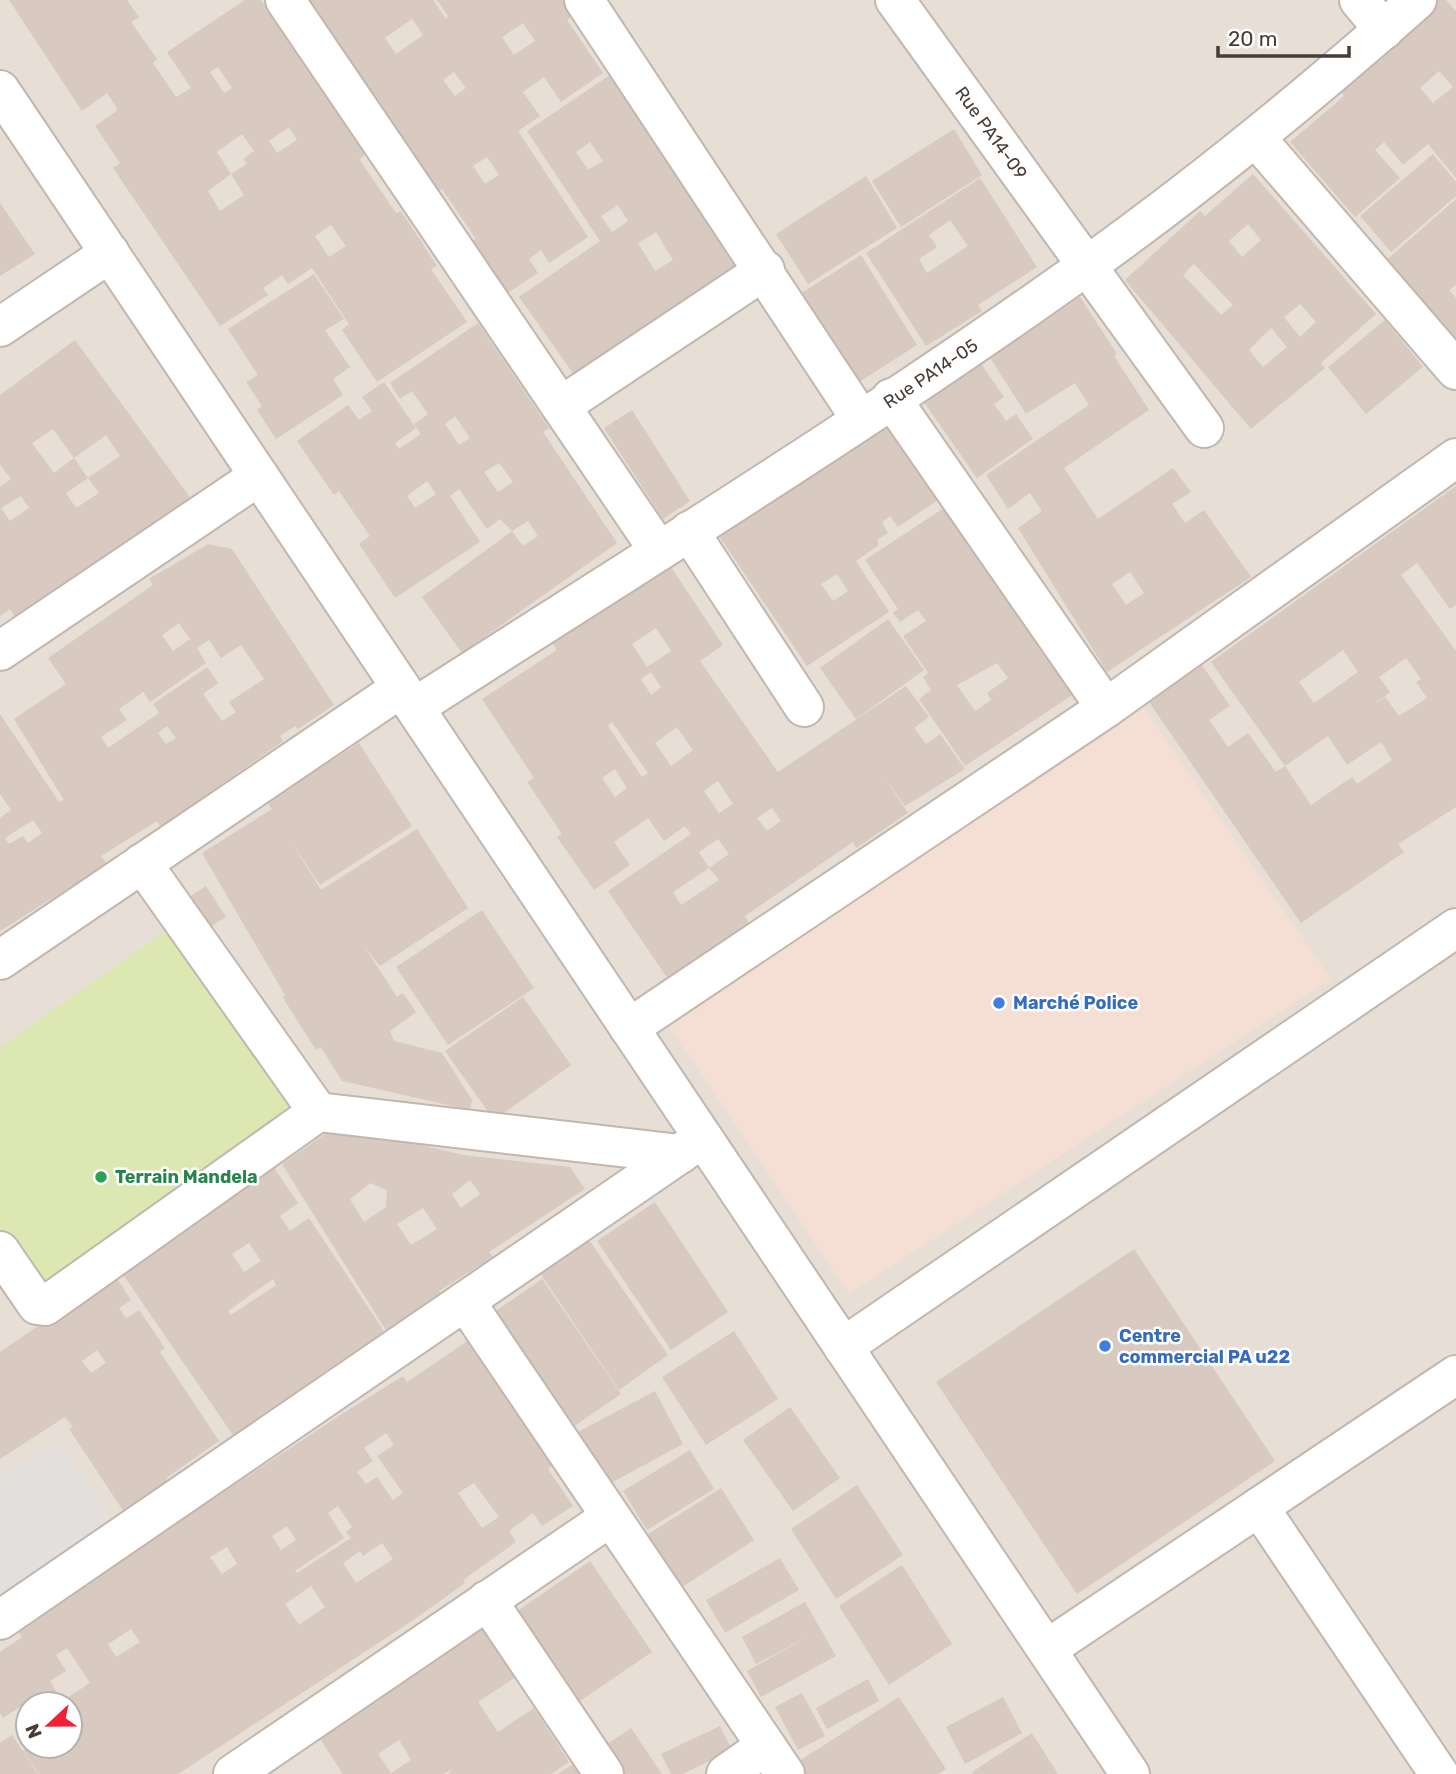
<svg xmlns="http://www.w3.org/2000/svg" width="1456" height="1774" font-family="Rubik,sans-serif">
<rect width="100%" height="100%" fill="#f4ede8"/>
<!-- residential -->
<path fill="#e7ded6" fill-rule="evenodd" d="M0 0H1456V1774H0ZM28 1704H70V1746H28Z"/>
<!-- commercial -->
<path fill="#f5dfd4" d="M1144 709 1331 979 849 1294 669 1026Z"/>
<!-- green -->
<path fill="#dce7b2" d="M176 924 304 1108 32 1293 0 1246V1047Z"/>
<!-- parking -->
<path fill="#e2dfdd" d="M57 1439 119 1527 0 1610V1480Z"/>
<!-- building -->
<path fill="#d8c9c1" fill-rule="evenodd" d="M9 0H127L139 17 131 22 157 59 153 63 176 97 191 88 167 52 245 0H261L365 155 359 159 396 213 401 211 437 266 431 269 467 322 377 382 342 330 349 324 312 268 288 284 282 275 263 288 268 295 220 326 113 168 120 163 95 126 118 110 107 93 82 111ZM218 67 232 88 224 93 210 72ZM289 127 297 140 277 153 269 141ZM242 134 254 151 243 159 247 164 231 174 217 152ZM231 174 244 195 220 211 208 191ZM331 225 346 246 329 257 315 236Z
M303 0H433L446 19 448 16 437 0H563L573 15 567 20 603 73 561 102 544 77 523 92 540 116 518 131 588 237 549 263 541 250 529 259 538 273 500 298 465 245 476 239 442 189 436 192ZM412 19 423 35 396 54 385 38ZM523 23 535 41 514 55 502 37ZM454 72 466 88 455 96 443 80ZM487 157 499 175 485 184 473 166Z
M1437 0H1446L1456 11V178L1428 144 1403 165 1384 142 1375 150 1400 178 1355 217 1290 142 1344 96 1336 87ZM1439 71 1453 87 1433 103 1420 88Z
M610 75 738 268 575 376 519 297 600 241 527 131ZM590 142 603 161 588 170 576 152ZM618 205 628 221 612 232 601 216ZM656 232 673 260 655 271 638 243Z
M954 129 982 175 901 227 872 181Z
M1433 154 1456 182V196L1391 252 1360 216Z
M1253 174 1376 314 1321 363 1325 368 1251 429 1125 280 1200 211 1205 216ZM1248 224 1261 240 1242 257 1229 241ZM1194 264 1233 305 1221 315 1183 275ZM1300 304 1316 322 1300 337 1284 317ZM1271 328 1287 347 1263 367 1249 350Z
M866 176 897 228 808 284 776 234Z
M980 178 1037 267 978 305 982 311 926 346 866 253ZM950 220 968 246 927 273 919 259 937 247 929 235Z
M1456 199V285L1449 290 1456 298V346L1383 263Z
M0 203 35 254 0 276Z
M861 255 917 345 856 384 800 294Z
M314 274 344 319 325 330 350 367 333 379 343 395 276 439 257 410 262 406 246 382 258 375 228 329Z
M1080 297 1117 354 1114 356 1149 410 1064 468 1098 519 1173 468 1191 492 1172 504 1185 523 1204 510 1251 577 1107 672 1018 528 1042 511 1030 493 1008 509 986 475 1089 405 1075 383 1026 414 989 356ZM1130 572 1144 593 1126 605 1112 584Z
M1385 320 1423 367 1366 414 1328 367Z
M478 323 549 428 543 432 617 543 462 653 422 597 512 531 523 546 538 536 528 521 512 531 500 519 487 529 459 489 450 496 480 542 395 598 359 544 370 536 339 491 334 495 297 441 348 405 359 420 372 411 362 397 384 382 416 428 395 443 399 449 421 434 414 424 428 414 412 391 400 399 390 383ZM455 416 470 438 459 445 445 424ZM499 463 513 482 498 492 484 472ZM427 481 436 494 415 508 407 496Z
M75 340 192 500 78 580 76 576 15 617 10 609 0 616V487L11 479 0 465V395ZM53 429 74 458 106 435 120 456 88 478 99 493 76 508 66 493 88 478 74 458 54 473 32 443ZM21 496 29 508 10 521 1 508Z
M977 358 1004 397 994 404 1006 421 1016 414 1033 439 977 478 921 398Z
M632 410 690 501 663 519 604 428Z
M880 416 938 500 898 527 890 516 882 522 888 533 877 540 879 545 856 561 889 612 807 666 715 530ZM837 574 848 591 833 601 821 584Z
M1456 486V605L1450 609 1417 563 1401 575 1456 651V807L1398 844 1404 852 1301 923 1149 702 1202 665 1230 706 1209 720 1228 747 1248 733 1276 772 1285 766 1311 805 1352 777 1357 784 1392 760 1381 742 1347 765 1328 736 1285 766 1211 662ZM1343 650 1358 672 1314 703 1299 682ZM1406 658 1421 679 1416 682 1427 698 1399 716 1385 697 1370 707 1390 692 1379 677Z
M953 502 1077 692 965 766 919 699 931 690 923 677 928 673 903 636 926 621 918 610 900 622 893 613 898 609 865 560ZM997 663 1008 678 987 693 991 700 975 711 957 685Z
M208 544 232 549 334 705 298 729 295 726 280 736 283 741 161 827 157 821 101 856 107 864 0 931V818L11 810 0 794V714L59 802 64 800 14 719 66 684 48 658 153 585 149 579ZM179 623 190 639 173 651 162 635ZM209 640 221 658 241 645 264 679 229 702 236 712 222 721 203 694 218 683 207 667 153 704 159 713 108 748 101 737 127 720 119 709 143 692 150 702 206 663 197 648ZM167 726 176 738 166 744 158 733ZM33 820 42 833 28 843 23 836 9 844 5 838Z
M667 561 723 645 700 661 778 772 906 686 929 717 914 728 926 744 940 734 965 769 905 806 883 776 908 813 856 848 853 842 745 916 749 923 668 979 608 891 691 834 685 826 664 841 648 818 614 842 630 865 594 890 557 837 562 834 527 782 534 778 482 699 557 650 550 640ZM656 628 671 651 647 667 632 644ZM651 672 661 687 651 695 641 679ZM612 722 648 773 642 777 608 726ZM677 727 693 750 671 766 655 743ZM615 769 627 788 615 797 602 778ZM718 781 733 804 719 813 704 791ZM772 808 781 821 767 831 757 818ZM718 839 729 854 709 868 719 880 681 905 673 892 709 868 699 852Z
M888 619 924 670 856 719 820 668Z
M359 743 412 826 320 885 287 835 321 890 417 829 468 908 380 966 364 946 397 997 403 993 416 1012 390 1031 394 1041 442 1053 472 1100 470 1110 342 1081 321 1047 316 1050 283 998 285 995 202 853 272 809 267 802Z
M206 886 226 917 203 931 183 901Z
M482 910 534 988 448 1045 396 967Z
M523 997 571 1065 494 1120 445 1051Z
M338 1125 463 1155 570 1167 585 1189 489 1252 493 1257 439 1291 443 1296 387 1332 282 1164ZM470 1180 480 1194 461 1208 452 1194ZM370 1183 387 1190 386 1207 364 1222 350 1199ZM423 1208 437 1229 411 1245 397 1224Z
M268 1159 298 1203 280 1216 290 1231 309 1218 387 1336 237 1441 122 1273ZM249 1243 261 1261 244 1272 232 1254ZM273 1279 276 1285 231 1315 228 1311Z
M655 1202 728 1312 671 1350 597 1241Z
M589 1240 668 1355 619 1390 540 1273Z
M1134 1249 1275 1461 1077 1594 936 1382Z
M114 1274 131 1300 119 1308 126 1318 139 1310 165 1348 160 1352 219 1441 166 1478 171 1485 126 1515 69 1429 73 1427 65 1417 0 1459V1352ZM97 1350 106 1363 91 1373 82 1361Z
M542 1279 621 1394 570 1429 490 1315Z
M734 1331 778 1399 706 1445 662 1377Z
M469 1340 555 1463 548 1469 573 1506 542 1526 533 1513 509 1531 516 1542 463 1580 465 1583 412 1621 178 1774H39L23 1751 31 1746H70V1704L26 1703 3 1718 0 1713V1652L22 1637 16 1629 342 1414 403 1376 407 1382ZM386 1433 394 1445 377 1456 403 1493 393 1500 377 1477 366 1484 357 1472 373 1461 364 1448ZM474 1483 499 1517 482 1528 458 1493ZM338 1506 352 1527 346 1532 351 1538 297 1573 295 1571 344 1538 328 1513ZM287 1526 296 1540 281 1550 272 1536ZM382 1543 393 1559 356 1583 343 1563 360 1551 363 1556ZM227 1547 237 1564 222 1574 210 1557ZM311 1586 325 1607 299 1625 285 1604ZM131 1629 140 1642 116 1657 108 1644ZM67 1648 90 1683 62 1701 50 1681 66 1671 56 1655Z
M655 1391 683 1444 607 1485 578 1432Z
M790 1407 840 1478 793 1511 743 1440Z
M690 1450 714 1489 647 1530 623 1491Z
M857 1485 903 1555 836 1599 791 1529Z
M721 1488 754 1540 676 1591 642 1538Z
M780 1558 799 1590 725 1633 706 1600Z
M590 1561 652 1652 574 1705 513 1614Z
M902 1565 952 1644 889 1685 839 1606Z
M805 1602 836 1656 761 1697 747 1671 814 1633 756 1664 742 1637Z
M485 1627 517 1676 478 1702 498 1732 534 1708 569 1762 551 1774H448L454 1768 444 1774H343L315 1731 401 1682ZM399 1740 411 1760 391 1773 378 1754Z
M868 1679 879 1701 827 1729 816 1708Z
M802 1693 825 1736 798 1750 775 1707Z
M899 1697 946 1769 938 1774H799L793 1765Z
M1003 1697 1022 1733 965 1764 946 1727Z
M720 1726 732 1750 683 1774H671L661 1754Z
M631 1728 662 1774H622L603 1747Z
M1032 1733 1058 1774H973L972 1772Z
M12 1735 38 1774H0V1743Z
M581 1759 591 1774H558Z"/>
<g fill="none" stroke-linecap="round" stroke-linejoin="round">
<!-- minor casing -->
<g stroke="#c2b6ae" stroke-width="42">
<g id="minor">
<path d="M285 0 659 551"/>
<path d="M584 0 860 418"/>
<path id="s1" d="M895 0 1204 428"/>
<path d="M1359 0 1384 30"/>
<path d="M0 90 1130 1774"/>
<path d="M1256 138 1456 370"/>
<path d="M0 327 110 253"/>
<path d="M891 398 1106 708"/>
<path d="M561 406 765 270"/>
<path d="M689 531 804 707"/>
<path d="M0 651 259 476"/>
<path id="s2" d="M415 707C639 563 868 422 1085 267 1201 184 1311 94 1417 0"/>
<path d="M142 863 318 1112"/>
<path d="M0 960 401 688"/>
<path d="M629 1028 1106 708 1456 458"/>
<path d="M0 1251 37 1305 45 1306 318 1112 680 1154"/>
<path d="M465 1301 785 1774"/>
<path d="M843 1347 1456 928"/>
<path d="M1259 1507 1439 1774"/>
<path d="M487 1600 604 1774"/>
<path d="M0 1620 703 1138"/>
<path d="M1047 1649 1456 1375"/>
<path d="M233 1774 609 1518"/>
<path d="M726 1774 766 1746"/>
</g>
</g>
<!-- minor -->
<use href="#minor" stroke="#fff" stroke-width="38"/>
</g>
<!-- markers -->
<g fill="#3f7fe0" stroke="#fff" stroke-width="2.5">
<circle cx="999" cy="1003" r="7"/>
<circle cx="1105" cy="1346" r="7"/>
</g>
<circle fill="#2e9e5b" stroke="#fff" stroke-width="2.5" cx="101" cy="1177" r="7"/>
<g text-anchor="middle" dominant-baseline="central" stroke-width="5" stroke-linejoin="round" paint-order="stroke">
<!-- street labels -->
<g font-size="18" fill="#473d37" stroke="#fff">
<text stroke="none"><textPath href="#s1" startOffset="164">Rue PA14-09</textPath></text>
<text stroke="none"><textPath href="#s2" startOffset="614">Rue PA14-05</textPath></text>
</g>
<!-- shop labels -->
<g font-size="18" font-weight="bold" fill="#366cbe" stroke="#fff" text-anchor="start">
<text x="1013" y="1003">Marché Police</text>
<text x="1119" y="1336">Centre<tspan x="1119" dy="21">commercial PA u22</tspan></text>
</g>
<!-- leisure labels -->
<g font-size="18" font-weight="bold" fill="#27864d" stroke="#fff" text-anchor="start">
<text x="115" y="1177">Terrain Mandela</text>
</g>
</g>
<!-- north arrow -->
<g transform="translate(49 1725) rotate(248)"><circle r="33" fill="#ffffff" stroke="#b5b1af" stroke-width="2"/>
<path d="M0-5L12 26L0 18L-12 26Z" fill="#f41f35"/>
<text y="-10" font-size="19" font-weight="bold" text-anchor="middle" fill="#473d37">N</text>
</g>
<!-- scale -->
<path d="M1218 46v10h131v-10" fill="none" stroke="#473d37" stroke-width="3.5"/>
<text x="1228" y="46" font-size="21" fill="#473d37" stroke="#ffffff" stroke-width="5" paint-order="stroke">20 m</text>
</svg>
